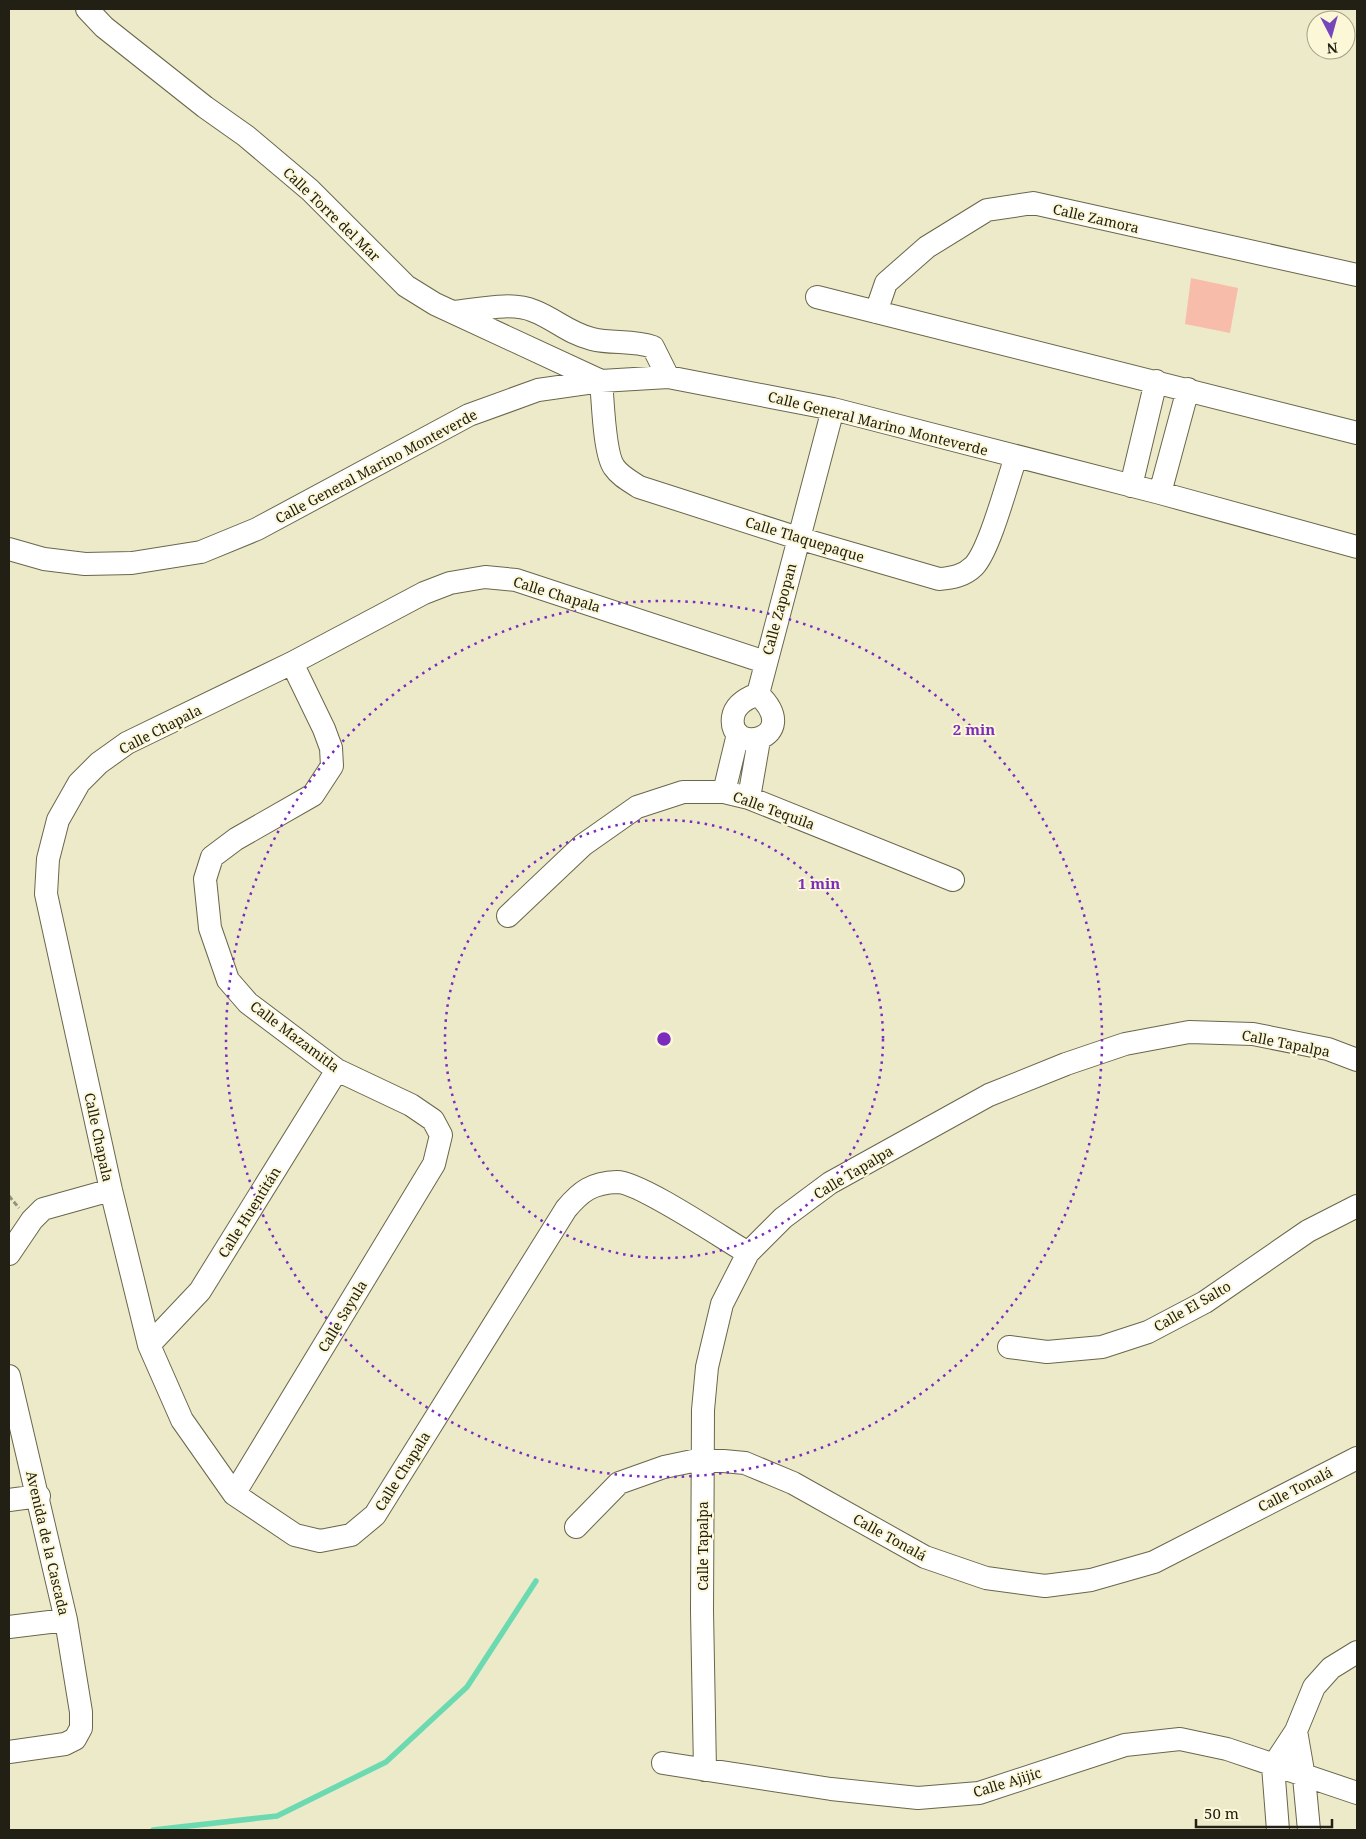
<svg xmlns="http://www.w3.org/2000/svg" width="1366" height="1839" font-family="'Noto Serif',serif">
<rect width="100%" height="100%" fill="#edeaca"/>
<!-- green -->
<path fill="#f8bcab" d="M1191 278 1238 288 1230 333 1185 324Z"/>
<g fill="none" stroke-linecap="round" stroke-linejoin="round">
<!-- stream -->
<path stroke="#6cdab1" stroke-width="5.5" d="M153 1830 277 1816 386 1762 467 1687 536 1581"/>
<!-- minor casing -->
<g stroke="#6a664a" stroke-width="24">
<path id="minor" d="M87 9 104 27 205 107 246 136 310 190 406 286 435 304 601 381C603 400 604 453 614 467 620 476 630 481 639 487L798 538 939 579C952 578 964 576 974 566 990 549 1007 482 1016 457
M817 297 1357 433
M453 312C477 310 511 301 534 311 555 319 568 333 592 339 612 344 633 340 653 347L668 377
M876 312 886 283 927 247 987 210 1033 203 1357 275
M1131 486 1156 381
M1160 493 1188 389
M9 549 44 559 85 564 132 563 201 552 257 529 469 415 538 390 601 381 668 377 833 409 1160 493 1357 547
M758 694 833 409
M758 694C805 739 727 757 733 717 735 704 747 698 758 694Z
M724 792 738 734
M749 798 759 740
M508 916 583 845 637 807 683 792H724L749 798 953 880
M748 1253C724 1239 640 1182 617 1182 592 1183 581 1191 566 1209L375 1515 351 1535 320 1541 295 1535 234 1494 182 1420 149 1345 111 1190 46 894 48 859 58 820 79 783 99 763 127 743 292 663 424 593 450 583 485 577 516 580 765 662
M9 1254 32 1220 43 1209 111 1190
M149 1345 200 1291 337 1070
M1009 1347 1047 1352 1102 1347 1148 1332 1205 1302 1308 1231 1357 1206
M9 1376 66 1620 81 1712V1728L75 1739 65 1744 9 1752
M234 1494 434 1164 441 1135 433 1120 411 1105 337 1070 248 1003 228 980 210 928 205 879 212 857 236 839 313 795 332 766 331 748 324 729 292 663
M9 1500 39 1496
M576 1527 619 1483 664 1467 702 1459 745 1463 793 1483 925 1557 986 1578 1045 1586 1091 1580 1154 1562 1357 1458
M9 1627 66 1620
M1296 1731 1304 1777 1309 1830
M663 1763 831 1789 918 1798 979 1793 1125 1745 1180 1739 1227 1749 1357 1793
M705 1770 702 1611 703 1410 707 1367 722 1304 748 1253 783 1218 830 1183 989 1095 1066 1064 1125 1044 1189 1032 1253 1034 1328 1049 1357 1060
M1278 1830 1273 1766 1296 1731 1314 1687 1331 1668 1357 1652"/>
</g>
<!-- path -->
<path stroke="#95927b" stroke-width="3" stroke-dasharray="5 2.5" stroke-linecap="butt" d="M9 1196 19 1208"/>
<!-- minor -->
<use href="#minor" stroke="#fff" stroke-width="22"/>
</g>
<!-- distance rings -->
<g fill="none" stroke="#7b2cbf" stroke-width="2.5" stroke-dasharray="2.5 5">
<circle cx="664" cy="1039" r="219"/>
<circle cx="664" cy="1039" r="438"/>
</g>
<g text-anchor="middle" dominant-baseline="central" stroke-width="4" stroke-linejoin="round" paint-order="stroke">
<!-- street labels -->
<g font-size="14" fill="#222015" stroke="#fbf7d7">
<text transform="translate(332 214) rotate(44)">Calle Torre del Mar</text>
<text transform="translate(1096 218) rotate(13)">Calle Zamora</text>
<text transform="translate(878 423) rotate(14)">Calle General Marino Monteverde</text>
<text transform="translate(376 466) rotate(-28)">Calle General Marino Monteverde</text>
<text transform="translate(805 539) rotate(17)">Calle Tlaquepaque</text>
<text transform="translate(557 594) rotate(17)">Calle Chapala</text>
<text transform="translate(779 609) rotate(-75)">Calle Zapopan</text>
<text transform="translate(160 729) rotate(-27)">Calle Chapala</text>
<text transform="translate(774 810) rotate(20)">Calle Tequila</text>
<text transform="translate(295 1036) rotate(37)">Calle Mazamitla</text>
<text transform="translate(1286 1043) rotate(11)">Calle Tapalpa</text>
<text transform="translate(99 1137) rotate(78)">Calle Chapala</text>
<text transform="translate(853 1172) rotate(-31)">Calle Tapalpa</text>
<text transform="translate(249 1212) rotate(-58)">Calle Huentitán</text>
<text transform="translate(1192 1306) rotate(-30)">Calle El Salto</text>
<text transform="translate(342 1316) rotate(-59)">Calle Sayula</text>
<text transform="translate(402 1471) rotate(-58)">Calle Chapala</text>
<text transform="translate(1295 1489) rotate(-27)">Calle Tonalá</text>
<text transform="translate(890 1537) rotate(29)">Calle Tonalá</text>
<text transform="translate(48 1543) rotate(77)">Avenida de la Cascada</text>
<text transform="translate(702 1546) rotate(-90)">Calle Tapalpa</text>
<text transform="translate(1007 1782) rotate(-17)">Calle Ajijic</text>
</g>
</g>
<circle cx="664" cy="1039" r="8" fill="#7b2cbf" stroke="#fbf7d7" stroke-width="2.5"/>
<g font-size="15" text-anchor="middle" font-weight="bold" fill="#7b2cbf" stroke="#fbf7d7" stroke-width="4" stroke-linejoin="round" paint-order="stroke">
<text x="974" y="735">2 min</text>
<text x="819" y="889">1 min</text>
</g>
<!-- border -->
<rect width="1366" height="1839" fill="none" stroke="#222015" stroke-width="20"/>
<!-- north arrow -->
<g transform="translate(1331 35) rotate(174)"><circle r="24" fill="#fbf7d7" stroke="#a4a189"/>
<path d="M0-4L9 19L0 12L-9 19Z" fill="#7645bc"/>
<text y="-8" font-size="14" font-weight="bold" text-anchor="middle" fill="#222015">N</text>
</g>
<!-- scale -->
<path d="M1196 1819v8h136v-8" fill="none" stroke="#222015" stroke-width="2.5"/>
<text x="1204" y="1819" font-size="15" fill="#222015" stroke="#fbf7d7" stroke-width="4" paint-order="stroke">50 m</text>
</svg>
